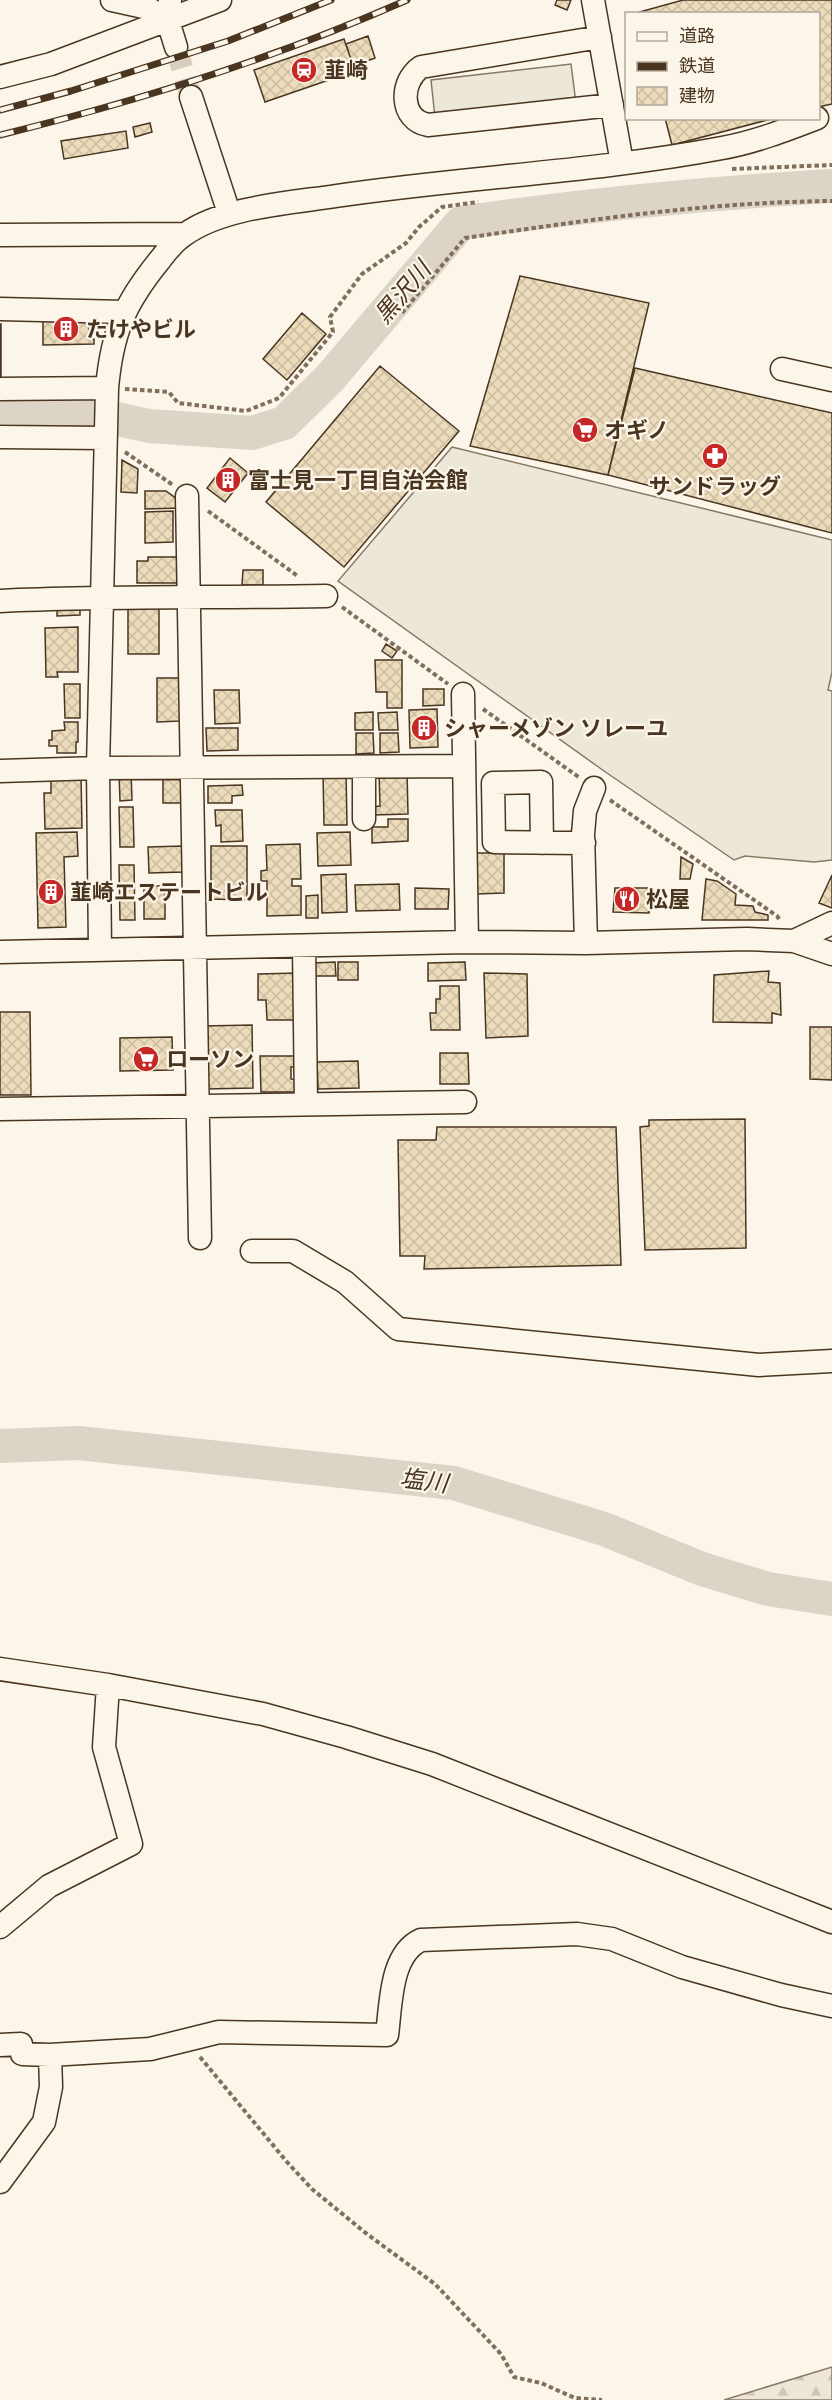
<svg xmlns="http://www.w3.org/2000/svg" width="832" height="2400" font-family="'Titillium Web','Noto Sans JP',sans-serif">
<defs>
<pattern id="forest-firs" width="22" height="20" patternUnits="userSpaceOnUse" patternTransform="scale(1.5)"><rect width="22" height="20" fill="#ede6d9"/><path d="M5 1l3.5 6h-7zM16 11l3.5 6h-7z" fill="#cdc6ba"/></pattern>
<pattern id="building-cross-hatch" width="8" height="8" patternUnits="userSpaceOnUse" patternTransform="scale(1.5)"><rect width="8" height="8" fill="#ecdcbc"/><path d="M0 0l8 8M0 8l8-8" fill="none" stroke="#ccbda1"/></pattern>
</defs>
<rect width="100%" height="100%" fill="#fbf6e9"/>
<!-- forest -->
<path fill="url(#forest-firs)" stroke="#887966" stroke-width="1.5" d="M832 2367V2400H724Z"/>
<!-- parking -->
<path fill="#ede7d9" stroke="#887966" stroke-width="1.5" d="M571 64 577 111 436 127 431 80Z
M452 447 832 540V672L828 690 832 691V860L814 862 745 856 734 860 604 771 338 581Z"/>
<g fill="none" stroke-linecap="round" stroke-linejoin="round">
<!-- river -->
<path stroke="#dcd4c6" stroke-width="34" d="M0 407 77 410 149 426 252 433 284 423 329 379 461 223C584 205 708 193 832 186
M0 1446 78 1443 454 1483 604 1529 702 1569 768 1589 832 1599"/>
</g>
<!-- building -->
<path fill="url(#building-cross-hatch)" stroke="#4a3520" stroke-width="1.5" d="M557 0H571L567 10 555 5Z
M683 0H832V104L818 107V14L636 13Z
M368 36 375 58 353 66 346 44Z
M344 39 355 71 265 102 254 70Z
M665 118H775L672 145Z
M150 123 152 132 135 137 133 127Z
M126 131 128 148 64 159 61 141Z
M520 276 649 303 608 475 470 446Z
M302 313 326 334 287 380 263 359Z
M43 319H89V339H94V344L43 345Z
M0 324H1V377H0Z
M380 366 459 431 344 567 266 502Z
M635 368 832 413V533L608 475Z
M230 458 248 473 225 502 207 488Z
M122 460 138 469 137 493 121 492Z
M145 491H166L181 502V508L145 509Z
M173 511V542L145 543V512Z
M148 557H178V583H137V561H148Z
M243 570H263V585H242Z
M80 601V615L57 616V602Z
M159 601V654H128V602Z
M78 627V672H57L58 677H46L45 628Z
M386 644 397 651 392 658 382 651Z
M375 660H402V708H387V692H376Z
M157 678H180V721L157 722Z
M64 684H80V718H65Z
M423 689H444V705L423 706Z
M214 690H239L240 723 215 724Z
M437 709 438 747 410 748 409 710Z
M373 712V730H355V713Z
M397 712 398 730H379L378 713Z
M64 722H78V742H76V753H57V746H49V740H52V731L65 730Z
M206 728H238V750L207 751Z
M356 733H373L374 753 356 754Z
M380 733H398L399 752 380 753Z
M407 770 408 814 373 815 372 807 380 806 379 771Z
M119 772H131L132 800 120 801Z
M346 772 347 825H324L323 773Z
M163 773H185L186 803H163Z
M81 776 82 828 45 829 44 793H51V777Z
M242 785 243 795 232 796V803H208V786Z
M119 807H133L134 847H120Z
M215 810H242L243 841 221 842V825L216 826Z
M388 819H408V841L372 843V827H388Z
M77 832 78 856 64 857 66 927 38 928 36 833Z
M350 832 351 865 318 866 317 833Z
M300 844 301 879H292V886H301V915L267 916V881H261V871L267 870 266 845Z
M183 846V872L149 873 148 847Z
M211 846H247V900L211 899Z
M475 853H504V893L476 894Z
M681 857 693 864 690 879H680Z
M119 865H134L135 920H120Z
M346 874 347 912 322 913 321 875Z
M832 875V908L819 903Z
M706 879 717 881 736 894 735 905 753 906 755 912 768 915V920H702Z
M399 884 400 910 356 911 355 885Z
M144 886H165V919H144Z
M415 888 449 889 448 909H415Z
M615 888H649V913L613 912Z
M318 895V918H306V896Z
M335 962 336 976H313V963Z
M338 962H358V980H338Z
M465 962 466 980 428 981V963Z
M769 971 768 982 780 983 781 1015 772 1013V1023L713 1022 714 975Z
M299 973V1020H267L266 1000H258V974Z
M484 973 527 974 528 1036 486 1038Z
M440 986H459L460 1030H431L430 1013H436V999H440Z
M0 1012H30L31 1095H0Z
M252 1025 253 1088 205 1089 204 1026Z
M810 1027H832V1080L810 1079Z
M172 1037 173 1070 120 1071V1038Z
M440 1053H468L469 1084H440Z
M260 1056H300V1067H291V1079L296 1080V1092H261Z
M358 1061 359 1088 318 1089 317 1062Z
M745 1119 746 1248 645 1250 640 1127 649 1126V1120Z
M437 1127H616L621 1265 424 1269 425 1256H400L398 1140H436Z"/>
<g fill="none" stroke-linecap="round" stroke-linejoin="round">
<!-- minor-tunnel -->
<path stroke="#d8cfc1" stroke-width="22" stroke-dasharray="22 11" stroke-linecap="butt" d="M176 47 191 97"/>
<!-- minor casing -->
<g stroke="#4a3520" stroke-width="25">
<path id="minor" d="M112 0 148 8 168 21
M170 0 168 21 176 47
M593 0 622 163
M600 37 421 67C399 82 400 120 428 125L612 105
M0 77 51 64 220 0
M191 97 229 213
M0 235 184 234
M0 309 124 312
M782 369 832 380
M0 389 107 388
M0 437 105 438
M187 496 200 1238
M0 601C109 596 217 598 326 596
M463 694 467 942
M364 767V819
M0 771 98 768 464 766
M542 843 541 782 493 783 494 842 584 843
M794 941 832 923
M586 943 583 834 585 811 594 788
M304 946 306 1104
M100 950 98 768 107 388C112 333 124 304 159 261 166 252 174 241 184 235 222 207 290 203 336 196 464 177 595 172 722 148 755 142 786 130 817 118
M0 952 467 942 586 943 747 939 794 941 832 954
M0 1109 465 1102
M252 1251H293L345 1282 398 1329 759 1365 832 1361
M0 1669 108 1685 263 1714 346 1737 432 1764 832 1922
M0 1927 49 1886 131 1844 104 1747 108 1685
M0 2045 21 2044 22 2054 50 2055
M0 2182 44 2122 51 2087 50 2055 150 2049 219 2032 387 2035C391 2005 390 1954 421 1940L577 1934 612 1939 682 1967 781 1995 832 2006"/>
</g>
<!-- path -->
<path stroke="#7f6f5c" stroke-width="4" stroke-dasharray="4.5 3" stroke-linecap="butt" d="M732 169 832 165
M402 313 465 238C588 220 708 202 832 201
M125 389 169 392 178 403 246 411 279 398 333 332 330 317 362 274 406 243 419 227 442 207 478 202
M125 452 173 485
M208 511 299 577
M342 607 448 684
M483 709 580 778
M610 800 777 916 780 920
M200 2057 287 2162 312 2189 367 2234 435 2284 501 2354 514 2377 541 2383 575 2398 602 2400"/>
<!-- minor -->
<use href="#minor" stroke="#fbf6e9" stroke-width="22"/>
<!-- rail casing -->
<g stroke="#4a3520" stroke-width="7">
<path id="rail" d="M0 110 71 91 228 41 331 0
M0 135C139 101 276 58 407 0"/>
</g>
<!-- rail -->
<use href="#rail" stroke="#fbf6e9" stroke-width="4.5" stroke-dasharray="14" stroke-linecap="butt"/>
</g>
<!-- icons -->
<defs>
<g id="station-disc" transform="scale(1.35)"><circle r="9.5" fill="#c62828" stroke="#fbf6e9"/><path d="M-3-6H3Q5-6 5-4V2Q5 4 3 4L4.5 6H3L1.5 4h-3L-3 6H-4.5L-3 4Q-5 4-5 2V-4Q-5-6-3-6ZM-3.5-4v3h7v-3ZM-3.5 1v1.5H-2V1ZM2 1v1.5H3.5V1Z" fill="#fff"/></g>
<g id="building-disc" transform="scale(1.35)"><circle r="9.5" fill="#c62828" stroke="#fbf6e9"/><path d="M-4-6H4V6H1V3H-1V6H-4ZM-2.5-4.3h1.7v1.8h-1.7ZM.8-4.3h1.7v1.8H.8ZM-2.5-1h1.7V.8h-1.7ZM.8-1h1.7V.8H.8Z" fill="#fff"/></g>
<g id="supermarket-disc" transform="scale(1.35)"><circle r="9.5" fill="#c62828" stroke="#fbf6e9"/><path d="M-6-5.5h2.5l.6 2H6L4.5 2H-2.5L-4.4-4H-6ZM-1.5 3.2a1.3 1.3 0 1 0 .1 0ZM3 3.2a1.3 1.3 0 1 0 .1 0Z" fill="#fff"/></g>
<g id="pharmacy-disc" transform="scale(1.35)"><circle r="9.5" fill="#c62828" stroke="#fbf6e9"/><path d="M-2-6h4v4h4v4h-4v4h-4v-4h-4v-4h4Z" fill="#fff"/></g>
<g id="restaurant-disc" transform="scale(1.35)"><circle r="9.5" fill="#c62828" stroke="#fbf6e9"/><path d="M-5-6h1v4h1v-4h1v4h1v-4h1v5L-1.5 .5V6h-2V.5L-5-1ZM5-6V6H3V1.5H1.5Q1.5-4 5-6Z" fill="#fff"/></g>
</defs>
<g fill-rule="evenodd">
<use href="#station-disc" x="304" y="70"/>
<use href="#building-disc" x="66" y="329"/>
<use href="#supermarket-disc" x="585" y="430"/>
<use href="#pharmacy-disc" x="715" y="456"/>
<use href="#building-disc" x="228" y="480"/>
<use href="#building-disc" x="424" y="728"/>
<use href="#building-disc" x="51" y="892"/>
<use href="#restaurant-disc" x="627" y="899"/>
<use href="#supermarket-disc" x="146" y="1059"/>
</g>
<g text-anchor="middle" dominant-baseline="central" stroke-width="4.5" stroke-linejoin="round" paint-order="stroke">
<!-- poi labels -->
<g font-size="22" font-weight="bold" fill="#4a3520" stroke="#fbf6e9" text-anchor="start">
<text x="324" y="70">韮崎</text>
<text x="86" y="329">たけやビル</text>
<text x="604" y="430">オギノ</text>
<text x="248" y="480">富士見一丁目自治会館</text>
<text x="715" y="486" text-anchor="middle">サンドラッグ</text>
<text x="444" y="728">シャーメゾン ソレーユ</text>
<text x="70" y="892">韮崎エステートビル</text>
<text x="646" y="899">松屋</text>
<text x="166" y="1059">ローソン</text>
</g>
<!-- water labels -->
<g font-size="24" font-style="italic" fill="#4a3520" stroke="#fbf6e9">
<text transform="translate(402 292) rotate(-50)">黒沢川</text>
<text transform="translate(424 1480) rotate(7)">塩川</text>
</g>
</g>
<!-- legend -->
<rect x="625" y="12" width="195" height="108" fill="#fbf6e9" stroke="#b4a999" stroke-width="1.5"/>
<rect x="637" y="32" width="30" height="9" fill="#fbf6e9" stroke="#b4a999" stroke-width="1.5"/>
<text x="679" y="42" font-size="18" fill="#4a3520">道路</text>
<rect x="637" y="62" width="30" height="9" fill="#4a3520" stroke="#b4a999" stroke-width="1.5"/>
<text x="679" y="72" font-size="18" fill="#4a3520">鉄道</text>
<rect x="637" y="87" width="30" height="18" fill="url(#building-cross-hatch)" stroke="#b4a999" stroke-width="1.5"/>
<text x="679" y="102" font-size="18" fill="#4a3520">建物</text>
</svg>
